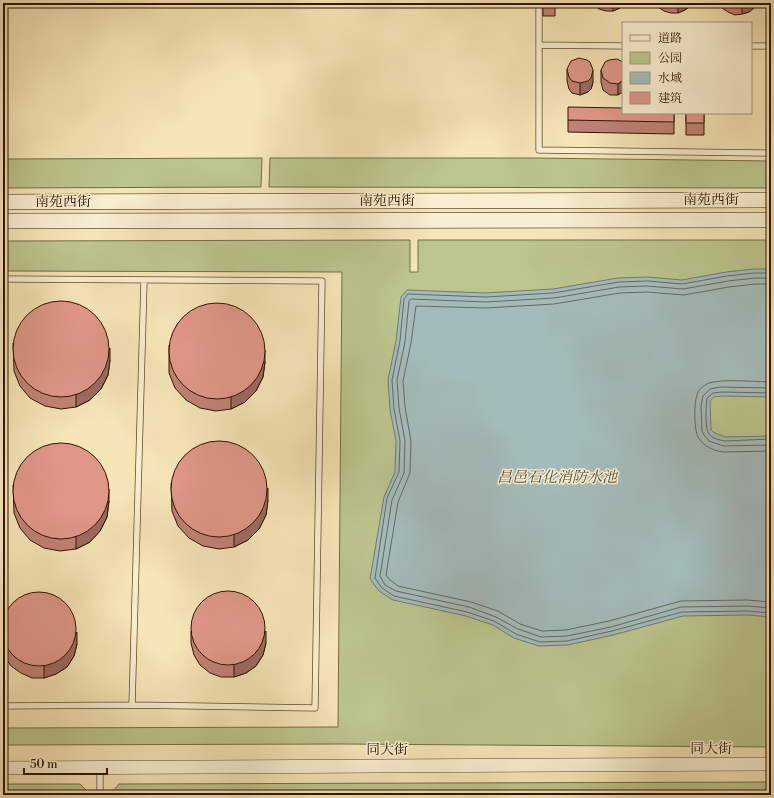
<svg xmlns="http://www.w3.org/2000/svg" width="774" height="798" font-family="'Libre Bodoni','Noto Serif SC',serif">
<rect width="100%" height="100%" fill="#f6e5b7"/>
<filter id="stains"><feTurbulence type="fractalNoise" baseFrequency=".005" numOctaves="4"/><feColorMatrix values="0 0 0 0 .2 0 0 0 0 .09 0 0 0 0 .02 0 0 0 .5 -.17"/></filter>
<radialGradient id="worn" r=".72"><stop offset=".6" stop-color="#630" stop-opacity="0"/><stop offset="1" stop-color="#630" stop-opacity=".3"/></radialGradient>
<!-- green -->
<path fill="#bcc58e" stroke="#756c47" d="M262 158 261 187 3 188V159Z
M270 158H531L771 161V188L269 187Z
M410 240V272H418V240H771V747L342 744 3 745V728L338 727 342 272 3 271V241Z
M771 782V795H113V791L119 784Z
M3 784H80L88 792V795H3Z"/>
<!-- water -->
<path fill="#a3bcbb" stroke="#747970" d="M754 269H771V397L721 396 714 397 710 401 711 430 715 433 725 437 771 436V617L747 615 683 616 613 635 568 645 539 646 514 638 493 625 466 616 393 600 379 591 370 579 384 497 395 472 396 441 390 410 388 380 396 341 401 297 407 290 485 293 553 289 618 278 648 277 682 280 726 272Z"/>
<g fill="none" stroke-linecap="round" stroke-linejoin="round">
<!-- shore -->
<path stroke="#68685e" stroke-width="1" d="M771 273H754L727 276 682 284 648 281 619 282 553 293 486 297 408 294 404 299 400 341 392 380 394 409 400 441 399 472 387 498 375 578 382 588 394 596 467 612 494 621 516 634 540 642 567 641 612 631 682 612 747 611 771 613
M771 278H755L728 281 683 289 647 286 619 287 554 298 486 302 411 299 409 301 405 342 397 380 399 408 405 441 404 473 392 500 380 576 385 585 396 591 469 607 496 617 518 629 541 637 567 636 611 627 681 607 747 606 771 608
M771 284H755L729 287 684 295 647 292 620 293 554 304 486 308 416 306 411 343 403 381 405 407 411 441 410 473 398 502 386 575 390 580 398 586 471 602 498 611 520 624 542 631 566 630 609 621 681 601 747 600 771 602
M771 382C757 382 719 378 707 384 703 386 698 390 697 395 694 402 694 430 698 437 703 446 714 451 723 452L771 451
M771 388 720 387 710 389 703 396 701 406 702 431 704 435 709 441 724 446 771 445
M771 393 722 392 713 393 707 398C706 404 705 426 708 432 710 438 719 440 725 441L771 439"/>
<!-- service casing -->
<g stroke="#60482e" stroke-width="7">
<path id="service" d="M539 3V150L771 153
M539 45 623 46
M751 46H771
M3 279 322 281 315 708 132 705
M3 706 132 705 144 281
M100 795V768"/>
</g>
<!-- tertiary casing -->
<g stroke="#60482e" stroke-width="14">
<path id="tertiary" d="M3 768 771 764"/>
</g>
<!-- secondary casing -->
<g stroke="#2e1400" stroke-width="16">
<path id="secondary" d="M3 202 771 200
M3 221 771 220"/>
</g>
<!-- service -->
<use href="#service" stroke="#f9eed0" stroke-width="5.5"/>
<!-- tertiary -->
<use href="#tertiary" stroke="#f9eed0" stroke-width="13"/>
<!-- secondary -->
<use href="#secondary" stroke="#f9eed0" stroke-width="15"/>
</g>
<!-- wall -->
<path fill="#c18275" stroke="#2e1400" d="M543 3H555V16H543Z
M592 3H626L620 8 613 11H606L599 9Z
M655 3H692L690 6 685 10 678 13H671L664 11 658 7Z
M718 3H757L755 7 749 12 742 14 735 15 728 12 722 8Z
M621 61 618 95H610L603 90 601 82V70Z
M567 69 593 82 591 89 588 92 580 95 572 93 569 89 567 81Z
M674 113V134L568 132V120Z
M686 113H704V135H686Z
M13 343 110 360 108 375 101 389 90 400 76 407 61 409 45 406 30 398 20 386 14 371Z
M169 345 265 362 263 377 256 391 245 402 231 409 216 411 200 408 186 400 175 388 169 373Z
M171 483 268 500 266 515 259 529 248 540 234 547 219 549 203 546 189 538 178 526 172 511Z
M13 485 109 501 107 517 100 531 90 542 76 549 60 551 44 548 30 540 20 528 14 513Z
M3 618 77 644 74 656 67 667 56 674 44 678H32L21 673 11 666 4 656 3 650Z
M191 631 266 643 263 655 256 666 246 673 234 677H221L210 673 200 665 194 655 191 643Z"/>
<!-- shaded-wall -->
<path fill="#9d6a5f" stroke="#2e1400" d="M613 3H626L620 8 613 11Z
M678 3H692L690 6 685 10 678 13Z
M742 3H757L755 7 749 12 742 14Z
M593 70V82L591 89 588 92 580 95V83Z
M623 80V92L618 95V84Z
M110 348V360L108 375 101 389 90 400 76 407V395Z
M265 350V362L263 377 256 391 245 402 231 409V397Z
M268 488V500L266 515 259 529 248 540 234 547V535Z
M109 489V501L107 517 100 531 90 542 76 549V537Z
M266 631V643L263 655 256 666 246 673 234 677V665Z
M77 632V644L74 656 67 667 56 674 44 678V666Z"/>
<!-- building -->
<path fill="#e09788" stroke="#2e1400" d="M543 3H555V4H543Z
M579 58 587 60 590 62 593 70 591 78 588 81 580 83 572 81 569 77 567 69 571 61Z
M617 59 621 61 623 63V80L618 84 610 83 603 78 601 70 605 62 609 60Z
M568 107 623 108V113H674V122L568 120Z
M686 113H704V123H686Z
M13 349a48 48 0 1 1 96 0a48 48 0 1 1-96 0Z
M169 351a48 48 0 1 1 96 0a48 48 0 1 1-96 0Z
M171 489a48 48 0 1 1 96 0a48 48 0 1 1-96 0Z
M13 491a48 48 0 1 1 96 0a48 48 0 1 1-96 0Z
M191 628a37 37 0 1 1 74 0a37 37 0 1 1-74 0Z
M2 629a37 37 0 1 1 74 0a37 37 0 1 1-74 0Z"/>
<g text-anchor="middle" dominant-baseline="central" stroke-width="3" stroke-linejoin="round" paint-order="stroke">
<!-- street labels -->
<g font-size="14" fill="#2e1400" stroke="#f9eed0">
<text x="711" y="200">南苑西街</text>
<text x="387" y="201">南苑西街</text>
<text x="63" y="202">南苑西街</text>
<text x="711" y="749">同大街</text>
<text x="387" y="750">同大街</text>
</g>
<!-- water labels -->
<g font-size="15" font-style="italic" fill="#574f41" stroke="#f9eed0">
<text x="557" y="477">昌邑石化消防水池</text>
</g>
</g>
<!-- margin -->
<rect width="774" height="798" fill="none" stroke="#f6e5b7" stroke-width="16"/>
<rect x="4" y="4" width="766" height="790" fill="none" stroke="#2e1400" stroke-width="2"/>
<rect x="8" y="8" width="758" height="782" fill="none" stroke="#2e1400"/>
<!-- legend -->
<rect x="622" y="22" width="130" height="92" fill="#f9eed0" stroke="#a8977d"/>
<rect x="630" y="35" width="20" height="6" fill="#f9eed0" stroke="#a8977d"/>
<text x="658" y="42" font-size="12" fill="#2e1400">道路</text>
<rect x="630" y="52" width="20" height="12" fill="#bcc58e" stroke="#a8977d"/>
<text x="658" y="62" font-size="12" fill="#2e1400">公园</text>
<rect x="630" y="72" width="20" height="12" fill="#a3bcbb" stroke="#a8977d"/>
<text x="658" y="82" font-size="12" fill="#2e1400">水域</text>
<rect x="630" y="92" width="20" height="12" fill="#e09788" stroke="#a8977d"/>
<text x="658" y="102" font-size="12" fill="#2e1400">建筑</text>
<!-- scale -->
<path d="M24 768v6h83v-6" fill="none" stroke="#2e1400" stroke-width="2"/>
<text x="30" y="768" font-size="12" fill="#2e1400" stroke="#f9eed0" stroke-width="3" paint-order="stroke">50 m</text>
<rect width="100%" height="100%" filter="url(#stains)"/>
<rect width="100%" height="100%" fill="url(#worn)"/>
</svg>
